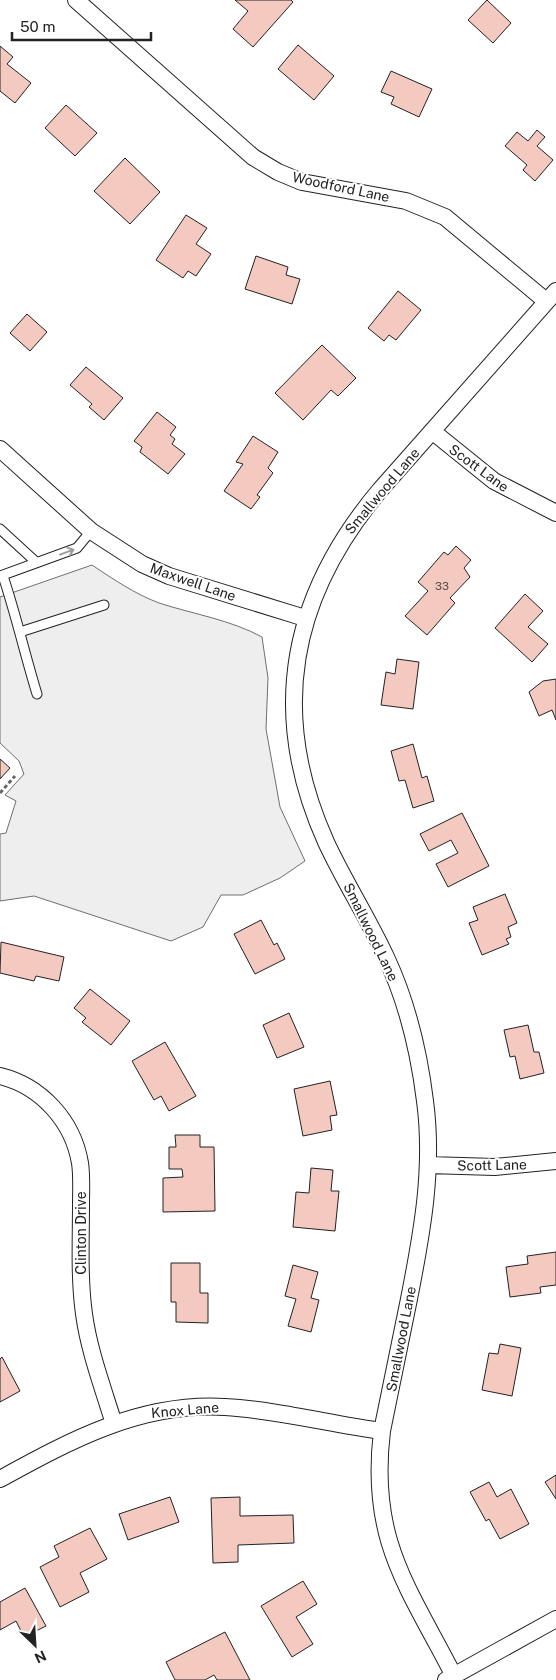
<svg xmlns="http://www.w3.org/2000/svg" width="556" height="1680" font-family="'Public Sans',sans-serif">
<rect width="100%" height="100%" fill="#fff"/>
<!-- green -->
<path fill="#eee" stroke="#6f6f6f" d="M92 565C113 579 135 594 159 603 193 614 231 620 262 637L268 678 266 729 280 807 305 861 280 878 243 895H221L203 927 171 941 34 896 0 901V834L6 833 16 801 5 795 24 774 19 761 0 743V597Z"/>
<!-- building -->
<path fill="#f3c9c0" stroke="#222" d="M235 0H291L293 2 253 47 233 29 248 11Z
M487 0 511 23 493 43 468 20Z
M298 45 334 76 314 100 278 69Z
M0 46 13 57 7 64 31 83 15 103 0 91Z
M391 71 432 89 419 117 391 104 394 97 381 92Z
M66 105 97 133 75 156 45 128Z
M537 130 545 137 537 146 553 160 535 181 523 170 527 165 505 146 517 132 528 141Z
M125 158 160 192 130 224 94 191Z
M186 215 207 228 196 244 211 254 196 276 188 271 183 278 156 260Z
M256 256 288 267 286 275 300 279 292 304 245 289Z
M398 291 421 310 396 340 389 335 384 341 368 328Z
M27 314 47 332 30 351 10 333Z
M322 345 356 378 338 396 331 390 303 420 275 393Z
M86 367 123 398 104 420 89 407 92 404 70 385Z
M157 412 176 427 170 435 175 439 172 444 185 454 168 474 140 452 142 447 134 441Z
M253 436 278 452 268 468 273 473 257 495 260 497 251 509 224 491 243 464 236 462Z
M456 546 471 560 464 568 470 577 450 598 455 603 427 635 405 616 428 591 418 582 444 552 448 555Z
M525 594 543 611 528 627 548 644 532 662 495 628Z
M397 659 419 662 413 709 381 705 386 672 395 674Z
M556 679V720L552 710 539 716 529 692 543 681Z
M413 744 422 778 427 776 434 801 413 808 405 780 399 781 391 751Z
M0 759 10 768 0 779Z
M462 813 489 866 448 887 436 864 458 853 451 840 429 851 420 834Z
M505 894 517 923 508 927 511 937 506 939 509 944 482 955 469 923 478 920 473 907Z
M261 920 274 945 277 943 285 959 255 974 234 934Z
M1 942 64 957 59 981 36 976 34 981 0 973Z
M90 989 130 1021 111 1045 82 1022 86 1018 74 1008Z
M289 1013 304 1047 277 1058 263 1025Z
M528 1025 534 1052H539L544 1073 520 1079 515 1056 510 1057 504 1030Z
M165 1042 196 1096 169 1111 161 1096 154 1100 132 1061Z
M330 1081 337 1115 330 1116 332 1130 303 1136 294 1089Z
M175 1135H200V1147H214L215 1211 163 1212V1178L183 1177 182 1169H169V1147H176Z
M311 1168 333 1170 331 1191H339L335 1231 293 1227 296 1192 309 1193Z
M556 1252V1285L540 1287 541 1293 510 1297 506 1267 528 1264 527 1256Z
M171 1263H200V1293H208V1323L176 1322V1302H171Z
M293 1265 318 1272 311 1298 319 1300 311 1332 288 1326 296 1299 285 1296Z
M500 1344 521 1348 512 1396 482 1390 489 1353 498 1354Z
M2 1357 20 1391 0 1402V1359Z
M556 1475V1499L545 1482Z
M489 1482 497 1497 511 1489 529 1524 500 1539 489 1519 486 1521 470 1492Z
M170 1497 179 1522 128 1540 119 1514Z
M240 1497V1516L293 1515 294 1543 238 1545V1562L213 1563 211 1498Z
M90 1528 107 1559 80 1573 89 1592 60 1607 40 1567 59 1557 54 1546Z
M303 1581 317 1604 296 1617 313 1644 292 1657 261 1606Z
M25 1588 46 1626 24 1637 16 1621 0 1630V1602Z
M225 1632 250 1680H217L214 1675 205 1680H175L166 1662Z"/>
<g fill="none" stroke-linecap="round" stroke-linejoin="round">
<!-- service casing -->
<g stroke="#222" stroke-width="11">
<path id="service" d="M0 529 36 562
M0 576 77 548 91 531
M3 576C16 615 25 655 37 694
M20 632 104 605"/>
</g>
<!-- minor casing -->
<g stroke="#222" stroke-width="18">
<path id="minor" d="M76 0 253 157 278 172 302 182 406 201 445 217 546 301
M432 431 494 481 556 513
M0 449 91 531 142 564 169 576 305 618
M0 1076C41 1086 73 1121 80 1163 82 1176 81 1191 81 1204 81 1241 79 1278 84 1314 89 1351 103 1388 114 1424
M428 1165 495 1167 556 1161
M0 1479C71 1440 141 1402 225 1407 278 1410 330 1424 382 1431
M454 1676C407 1585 369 1539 382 1431 391 1387 400 1343 409 1299 422 1233 434 1168 425 1101 419 1052 407 1002 386 957 368 918 344 881 326 842 268 713 290 597 380 490L556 291
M446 1680 556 1619"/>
</g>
<!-- path -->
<path stroke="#646464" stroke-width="3" stroke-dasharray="4 2.5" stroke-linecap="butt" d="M0 793 15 776"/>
<!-- service -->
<use href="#service" stroke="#fff" stroke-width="9"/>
<!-- minor -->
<use href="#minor" stroke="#fff" stroke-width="16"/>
</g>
<!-- one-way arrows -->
<defs><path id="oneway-shaft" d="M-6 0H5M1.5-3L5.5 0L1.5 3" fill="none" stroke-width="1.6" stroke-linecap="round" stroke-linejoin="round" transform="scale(1.25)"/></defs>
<use stroke="#9c9c9c" href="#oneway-shaft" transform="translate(67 552) rotate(-20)"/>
<g text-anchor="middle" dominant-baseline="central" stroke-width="4" stroke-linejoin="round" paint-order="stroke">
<!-- number labels -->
<g font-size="11" fill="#564c4a">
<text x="442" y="586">33</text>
</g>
<!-- street labels -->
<g font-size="14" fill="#222" stroke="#fff">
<text transform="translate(341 187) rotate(12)">Woodford Lane</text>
<text transform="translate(479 468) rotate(36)">Scott Lane</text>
<text transform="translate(382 491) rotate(-50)">Smallwood Lane</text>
<text transform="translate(193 582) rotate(19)">Maxwell Lane</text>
<text transform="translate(371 932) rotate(64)">Smallwood Lane</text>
<text transform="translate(492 1165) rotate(-1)">Scott Lane</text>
<text transform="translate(81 1233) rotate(-90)">Clinton Drive</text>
<text transform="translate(401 1339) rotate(-79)">Smallwood Lane</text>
<text transform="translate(185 1410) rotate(-5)">Knox Lane</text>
</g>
</g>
<!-- north arrow -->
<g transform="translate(35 1645) rotate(155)" stroke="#ffffff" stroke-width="4" paint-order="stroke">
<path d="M0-4L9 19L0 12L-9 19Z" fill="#222222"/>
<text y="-8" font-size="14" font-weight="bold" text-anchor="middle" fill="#222222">N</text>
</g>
<!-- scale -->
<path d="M12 32v8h139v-8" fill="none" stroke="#222222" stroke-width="2.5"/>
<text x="20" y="32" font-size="15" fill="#222222" stroke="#ffffff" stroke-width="4" paint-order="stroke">50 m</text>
</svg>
